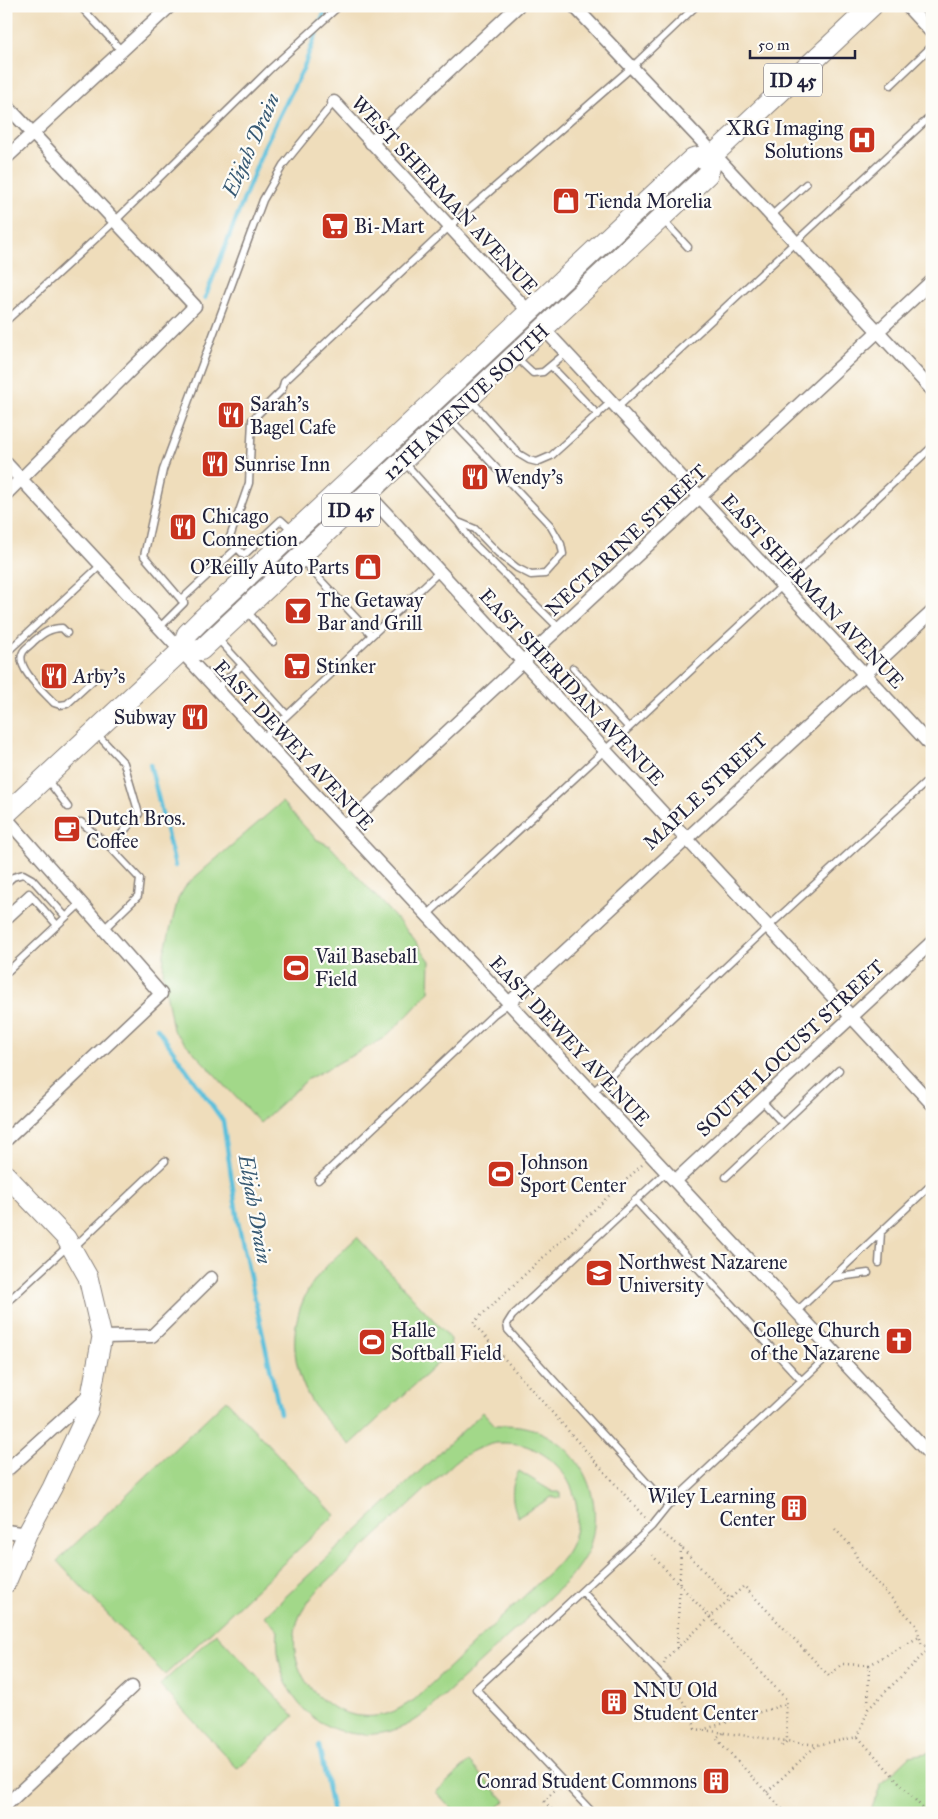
<svg xmlns="http://www.w3.org/2000/svg" width="938" height="1819" font-family="'IM FELL Great Primer',serif">
<rect width="100%" height="100%" fill="#fdfcf7"/>
<filter id="ink" filterUnits="userSpaceOnUse"><feTurbulence type="fractalNoise" baseFrequency=".02" numOctaves="2"/><feDisplacementMap in="SourceGraphic" scale="10" xChannelSelector="R" yChannelSelector="G"/><feConvolveMatrix kernelMatrix="1 2 1 2 8 2 1 2 1" color-interpolation-filters="sRGB"/></filter>
<filter id="wash" filterUnits="userSpaceOnUse"><feTurbulence type="fractalNoise" baseFrequency=".0096" numOctaves="4" result="noise"/><feDisplacementMap in="SourceGraphic" scale="20" xChannelSelector="R" yChannelSelector="G"/><feGaussianBlur stdDeviation="1.12" result="paint"/><feColorMatrix in="noise" values="0 0 0 0 0 0 0 0 0 0 0 0 0 0 0 0 0 1.4 0 .05"/><feComposite in="paint" operator="in"/></filter>
<g filter="url(#wash)">
<rect width="100%" height="100%" fill="#efddbb"/>
<!-- green -->
<path fill="#a2d889" stroke="#627d62" fill-rule="evenodd" d="M282 802 316 839 330 846 412 936 430 961 429 992 409 1014 383 1039 308 1079 260 1123 173 1030 163 975 164 953 178 899 187 884Z
M357 1237 451 1339 450 1352 350 1445C338 1432 318 1414 310 1399 288 1360 289 1313 317 1277 328 1263 344 1250 357 1237Z
M226 1400 335 1515 165 1675 57 1561Z
M483 1412 495 1425C511 1425 526 1425 540 1432 585 1452 605 1503 589 1548 584 1560 576 1570 568 1580L430 1709C421 1717 411 1724 400 1728 331 1753 272 1702 278 1631L265 1616ZM496 1443C506 1443 517 1443 526 1446 565 1459 587 1501 573 1539 569 1551 562 1559 554 1568L414 1700C405 1705 397 1711 387 1714 334 1728 285 1680 296 1627 299 1613 308 1602 317 1591L455 1462C468 1452 480 1447 496 1443Z
M519 1471 553 1492H560V1498L552 1497 518 1517C511 1501 510 1486 519 1471Z
M216 1633 294 1716 238 1769 160 1685Z
M932 1752V1813H870L881 1784 910 1756Z
M469 1762 505 1801 492 1813H456L436 1792Z"/>
<g fill="none" stroke-linecap="round" stroke-linejoin="round">
<!-- stream -->
<path stroke="#5dc0db" stroke-width="4.5" d="M205 298 265 145 303 69 327 6
M150 764 175 866
M157 1028 223 1121 238 1222 280 1413
M319 1746 333 1813"/>
</g>
</g>
<g filter="url(#ink)">
<g fill="none" stroke-linecap="round" stroke-linejoin="round">
<!-- lane casing -->
<g stroke="#88807b" stroke-width="9">
<path id="lane" d="M80 6 122 51
M891 85 932 46
M771 216 806 184
M663 220 688 247
M6 321 115 221 269 70 339 6
M516 357 533 373 543 372 566 353
M551 366 598 415
M471 400 519 454 529 460 537 462 551 456 611 402
M617 408 932 115
M450 419 550 525 561 544 563 554 545 574 531 575 517 568 498 553 475 529 458 522
M404 462 458 522 473 543 559 628
M293 531 281 520 244 555 229 540 249 483 252 420 282 390 284 382 449 227 631 68 696 6
M302 560 372 635
M181 600 237 548
M247 611 273 642
M159 628 184 603 144 556 163 470 263 200 283 165 334 102
M67 633 62 628C50 628 42 634 34 641 31 645 25 648 23 652 14 667 45 693 54 703L60 705 67 704 102 672
M218 639 242 665
M6 653 101 565
M573 668 629 728
M216 689 242 665 287 715
M97 734 124 763 139 814 110 847
M262 739 439 572
M46 778 68 807
M81 822 110 847 140 879 138 896 104 929
M6 883 13 877 23 874 32 879 66 917
M6 914 29 893 57 925
M427 915 932 447
M6 922 33 897
M6 973 81 903
M592 1093 768 927 932 777
M762 1101 782 1123
M666 1172 512 1316 507 1324 508 1330 668 1506
M726 1177 839 1070
M318 1180 494 1014 509 1003
M635 1200 801 1380
M73 1248 165 1161
M879 1263 881 1232
M832 1278 868 1273
M6 1303 69 1245
M796 1312 932 1184
M582 1591 675 1690
M593 1813 476 1689 652 1526 668 1506 833 1351"/>
</g>
<!-- street casing -->
<g stroke="#88807b" stroke-width="15">
<path id="street" d="M574 6 714 154 932 390
M907 6 932 33
M334 102 529 312
M6 105 195 306 6 494
M371 143 518 6
M6 158 170 6
M544 329 932 747
M6 463 932 1457
M368 494 932 1104
M6 818 161 994 6 1140
M345 827 932 281
M509 1003 932 612
M675 1181 932 942
M102 1337 152 1336 211 1278
M6 1471 91 1394
M6 1531 27 1534
M6 1805 132 1687"/>
</g>
<!-- secondary casing -->
<g stroke="#88807b" stroke-width="21">
<path id="secondary" d="M6 1175 66 1238 88 1277 102 1337 88 1411 52 1488 27 1534 6 1583"/>
</g>
<!-- primary casing -->
<g stroke="#88807b" stroke-width="22">
<path id="primary" d="M181 651 201 650 708 174 714 154 872 6
M6 814 181 651 187 634 201 620 647 201 693 158 714 154"/>
</g>
<!-- path -->
<path stroke="#88807b" stroke-width="2.5" stroke-dasharray="1 4" stroke-linecap="butt" d="M642 1165 473 1323 646 1519
M835 1529 852 1547 860 1564 916 1625 922 1645 932 1648
M659 1531 681 1547 730 1599
M652 1555 786 1699 787 1741 782 1746
M677 1648 681 1547
M664 1664 666 1658 744 1586 829 1676 842 1664 869 1665 868 1709
M869 1665 919 1637
M680 1697 692 1715 695 1729 817 1745
M702 1730 786 1704
M723 1733 716 1738 786 1813
M858 1737 927 1813
M767 1792 817 1745 858 1737 868 1709 930 1648
M555 1813 544 1801 556 1789"/>
<!-- lane -->
<use href="#lane" stroke="#fff" stroke-width="6"/>
<!-- street -->
<use href="#street" stroke="#fff" stroke-width="12"/>
<!-- secondary -->
<use href="#secondary" stroke="#fff" stroke-width="19"/>
<!-- primary -->
<use href="#primary" stroke="#fff" stroke-width="20"/>
</g>
</g>
<!-- icons -->
<defs>
<g id="hospital-square" transform="scale(1.4375)"><rect x="-9" y="-9" width="18" height="18" rx="4" fill="#c8321e" stroke="#fdfcf7"/><path d="M-5-5h3v3.5h4V-5h3V5h-3V1.5h-4V5h-3Z" fill="#fff"/></g>
<g id="shop-square" transform="scale(1.4375)"><rect x="-9" y="-9" width="18" height="18" rx="4" fill="#c8321e" stroke="#fdfcf7"/><path d="M-5-2.5h2.3a2.7 3.5 0 0 1 5.4 0H5L5.5 6h-11ZM-1.5-2.5h3a1.5 2.3 0 0 0-3 0Z" fill="#fff"/></g>
<g id="supermarket-square" transform="scale(1.4375)"><rect x="-9" y="-9" width="18" height="18" rx="4" fill="#c8321e" stroke="#fdfcf7"/><path d="M-6-5.5h2.5l.6 2H6L4.5 2H-2.5L-4.4-4H-6ZM-1.5 3.2a1.3 1.3 0 1 0 .1 0ZM3 3.2a1.3 1.3 0 1 0 .1 0Z" fill="#fff"/></g>
<g id="restaurant-square" transform="scale(1.4375)"><rect x="-9" y="-9" width="18" height="18" rx="4" fill="#c8321e" stroke="#fdfcf7"/><path d="M-5-6h1v4h1v-4h1v4h1v-4h1v5L-1.5 .5V6h-2V.5L-5-1ZM5-6V6H3V1.5H1.5Q1.5-4 5-6Z" fill="#fff"/></g>
<g id="bar-square" transform="scale(1.4375)"><rect x="-9" y="-9" width="18" height="18" rx="4" fill="#c8321e" stroke="#fdfcf7"/><path d="M-6-5H6L.8 .8V4.5H3.5V6h-7V4.5H-.8V.8Z" fill="#fff"/></g>
<g id="cafe-square" transform="scale(1.4375)"><rect x="-9" y="-9" width="18" height="18" rx="4" fill="#c8321e" stroke="#fdfcf7"/><path d="M-5.5-4.5H6V0H3Q3 3.5 0 3.5H-2.5Q-5.5 3.5-5.5 0ZM3-3.2v2h1.7v-2ZM-6 4.5H4V6H-6Z" fill="#fff"/></g>
<g id="stadium-square" transform="scale(1.4375)"><rect x="-9" y="-9" width="18" height="18" rx="4" fill="#c8321e" stroke="#fdfcf7"/><path d="M0-5a6.5 5 0 1 0 0 10a6.5 5 0 1 0 0-10ZM-3.5-1.8h7v3.6h-7Z" fill="#fff"/></g>
<g id="university-square" transform="scale(1.4375)"><rect x="-9" y="-9" width="18" height="18" rx="4" fill="#c8321e" stroke="#fdfcf7"/><path d="M0-5L7-2L0 1L-7-2ZM-4 1L0 2.5L4 1V4Q0 6-4 4Z" fill="#fff"/></g>
<g id="church-square" transform="scale(1.4375)"><rect x="-9" y="-9" width="18" height="18" rx="4" fill="#c8321e" stroke="#fdfcf7"/><path d="M-1.2-6h2.4v3.5h3.3v2.4h-3.3V6h-2.4V-.1h-3.3v-2.4h3.3Z" fill="#fff"/></g>
<g id="building-square" transform="scale(1.4375)"><rect x="-9" y="-9" width="18" height="18" rx="4" fill="#c8321e" stroke="#fdfcf7"/><path d="M-4-6H4V6H1V3H-1V6H-4ZM-2.5-4.3h1.7v1.8h-1.7ZM.8-4.3h1.7v1.8H.8ZM-2.5-1h1.7V.8h-1.7ZM.8-1h1.7V.8H.8Z" fill="#fff"/></g>
</defs>
<g fill-rule="evenodd">
<use href="#hospital-square" x="862" y="140"/>
<use href="#shop-square" x="566" y="201"/>
<use href="#supermarket-square" x="335" y="226"/>
<use href="#restaurant-square" x="231" y="415"/>
<use href="#restaurant-square" x="215" y="464"/>
<use href="#restaurant-square" x="475" y="477"/>
<use href="#restaurant-square" x="183" y="527"/>
<use href="#shop-square" x="368" y="567"/>
<use href="#bar-square" x="298" y="611"/>
<use href="#supermarket-square" x="297" y="666"/>
<use href="#restaurant-square" x="54" y="676"/>
<use href="#restaurant-square" x="195" y="717"/>
<use href="#cafe-square" x="67" y="829"/>
<use href="#stadium-square" x="296" y="968"/>
<use href="#stadium-square" x="501" y="1174"/>
<use href="#university-square" x="599" y="1273"/>
<use href="#church-square" x="899" y="1341"/>
<use href="#stadium-square" x="372" y="1342"/>
<use href="#building-square" x="794" y="1508"/>
<use href="#building-square" x="614" y="1702"/>
<use href="#building-square" x="716" y="1781"/>
</g>
<g text-anchor="middle" dominant-baseline="central" stroke-width="4.5" stroke-linejoin="round" paint-order="stroke">
<!-- shield labels -->
<g fill="#fdfcf7" stroke="#646373" stroke-width="1">
<rect x="764" y="63.5" width="58" height="33" rx="4"/>
<rect x="322" y="493.5" width="58" height="33" rx="4"/>
</g>
<g font-size="19" font-weight="bold" fill="#22223b">
<text x="793" y="80">ID 45</text>
<text x="351" y="510">ID 45</text>
</g>
<!-- poi labels -->
<g font-size="20" fill="#22223b" stroke="#fdfcf7" text-anchor="start">
<text x="843" y="128" text-anchor="end">XRG Imaging<tspan x="843" dy="23">Solutions</tspan></text>
<text x="585" y="201">Tienda Morelia</text>
<text x="354" y="226">Bi-Mart</text>
<text x="250" y="404">Sarah's<tspan x="250" dy="23">Bagel Cafe</tspan></text>
<text x="234" y="464">Sunrise Inn</text>
<text x="494" y="477">Wendy's</text>
<text x="202" y="516">Chicago<tspan x="202" dy="23">Connection</tspan></text>
<text x="349" y="567" text-anchor="end">O'Reilly Auto Parts</text>
<text x="317" y="600">The Getaway<tspan x="317" dy="23">Bar and Grill</tspan></text>
<text x="316" y="666">Stinker</text>
<text x="73" y="676">Arby's</text>
<text x="176" y="717" text-anchor="end">Subway</text>
<text x="86" y="818">Dutch Bros.<tspan x="86" dy="23">Coffee</tspan></text>
<text x="315" y="956">Vail Baseball<tspan x="315" dy="23">Field</tspan></text>
<text x="520" y="1162">Johnson<tspan x="520" dy="23">Sport Center</tspan></text>
<text x="618" y="1262">Northwest Nazarene<tspan x="618" dy="23">University</tspan></text>
<text x="391" y="1330">Halle<tspan x="391" dy="23">Softball Field</tspan></text>
<text x="880" y="1330" text-anchor="end">College Church<tspan x="880" dy="23">of the Nazarene</tspan></text>
<text x="775" y="1496" text-anchor="end">Wiley Learning<tspan x="775" dy="23">Center</tspan></text>
<text x="633" y="1690">NNU Old<tspan x="633" dy="23">Student Center</tspan></text>
<text x="697" y="1781" text-anchor="end">Conrad Student Commons</text>
</g>
<!-- street labels -->
<g font-size="20" fill="#22223b" stroke="#fdfcf7">
<text transform="translate(445 195) rotate(47)">WEST SHERMAN AVENUE</text>
<text transform="translate(466 402) rotate(-43)">12TH AVENUE SOUTH</text>
<text transform="translate(626 540) rotate(-43)">NECTARINE STREET</text>
<text transform="translate(813 591) rotate(47)">EAST SHERMAN AVENUE</text>
<text transform="translate(572 687) rotate(47)">EAST SHERIDAN AVENUE</text>
<text transform="translate(294 745) rotate(47)">EAST DEWEY AVENUE</text>
<text transform="translate(705 791) rotate(-43)">MAPLE STREET</text>
<text transform="translate(570 1041) rotate(47)">EAST DEWEY AVENUE</text>
<text transform="translate(790 1048) rotate(-43)">SOUTH LOCUST STREET</text>
</g>
<!-- water labels -->
<g font-size="21" font-style="italic" fill="#375973" stroke="#fdfcf7">
<text transform="translate(251 145) rotate(-66)">Elijah Drain</text>
<text transform="translate(255 1209) rotate(80)">Elijah Drain</text>
</g>
</g>
<!-- margin -->
<rect width="938" height="1819" fill="none" stroke="#fdfcf7" stroke-width="25"/>
<!-- scale -->
<path d="M750 50v8h105v-8" fill="none" stroke="#22223b" stroke-width="2.5"/>
<text x="758" y="50" font-size="15" fill="#22223b" stroke="#fdfcf7" stroke-width="4" paint-order="stroke">50 m</text>
</svg>
